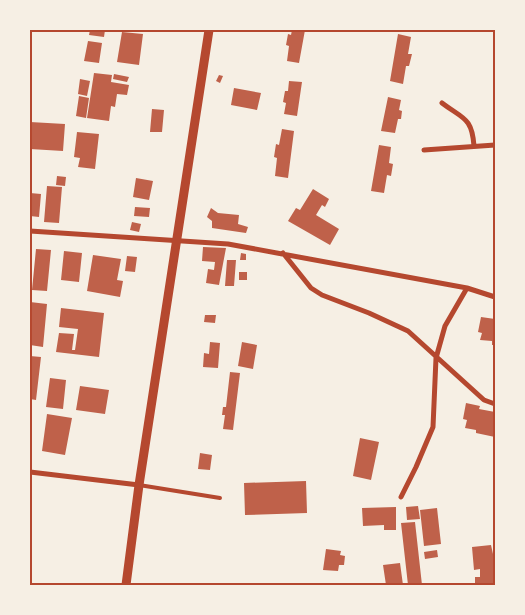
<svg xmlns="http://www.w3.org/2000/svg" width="525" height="615" font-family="'Nunito Sans',sans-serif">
<rect width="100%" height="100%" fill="#f6efe4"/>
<!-- building -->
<path fill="#bf614a" d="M90 30H105L104 37 89 35Z
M292 30H305L299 63 287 61 289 46 286 45 288 34 291 35Z
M122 32 143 34 139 65 117 62Z
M398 34 411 37 408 54H412L409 66H406L403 84 390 81Z
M88 41 102 43 99 63 84 61Z
M94 73 112 75 111 82 129 85 127 95 117 94 115 107 111 106 109 121 87 118Z
M114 74 129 77 127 82 113 79Z
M219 75 223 76 220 83 216 81Z
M80 79 90 81 87 96 78 94Z
M289 81 302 82 297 116 284 114 286 103 283 102 285 91H288Z
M234 88 261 93 257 110 231 105Z
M79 96 89 98 86 118 76 116Z
M388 97 401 100 399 110 402 111 401 119H398L395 133 381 131Z
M152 109 164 110 162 132H150Z
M30 122 65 124 63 151 30 149Z
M282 129 294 131 288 178 275 176 277 158 274 157 276 144 279 145Z
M77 132 99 134 95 169 78 167 80 158 74 157Z
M379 145 391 147 389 163 393 164 391 176 387 175 384 193 371 191Z
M57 176 66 177 65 186 56 185Z
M136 178 153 181 149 200 133 197Z
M47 186 62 187 59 223 44 222Z
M313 189 329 199 325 207 322 205 316 215 339 229 330 245 288 221 296 208 300 210Z
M30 193 41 194 39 217 30 216Z
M135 207 150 208 149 217 134 216Z
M211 208 218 213 239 215 238 224 248 227 246 233 212 228V221L207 217Z
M132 222 141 224 139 232 130 230Z
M203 247 226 248 219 285 206 283 208 269 214 270 215 262 202 261Z
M36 249 51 250 47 291 32 290Z
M64 251 82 253 79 282 61 280Z
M241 253 246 254V260H240Z
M93 255 121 259 117 280 123 281 120 297 87 291Z
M127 256 137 257 135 272 125 271Z
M227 260H236L234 286H225Z
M239 272H247V280H239Z
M30 302 47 304 43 347 30 345Z
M61 308 104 313 99 357 56 352 59 333 74 334 72 350H75L78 329 59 327Z
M205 315H216L215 323 204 322Z
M481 317 495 319V345H492V341L480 340 482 333 478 332Z
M210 342 220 343 218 368 203 367 204 353 209 354Z
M242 342 257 345 253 369 238 366Z
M30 356 41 357 36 400 30 399Z
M230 372 240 373 233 430 223 429 225 415H222L223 407H226Z
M50 378 66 380 63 409 46 407Z
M80 386 109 390 105 414 76 410Z
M466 403 480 406 479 409 495 412V437L476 433V430L465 428 467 420 463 419Z
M47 414 72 418 65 455 42 451Z
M360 438 379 442 371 480 353 476Z
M200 453 212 455 210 470 198 469Z
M306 481 307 513 245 515 244 483Z
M418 506 420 519 407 520 406 507Z
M396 507V530H384V525L363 526 362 508Z
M437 508 441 544 424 546 420 510Z
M415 522 422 585H408L401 523Z
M491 545 495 563V585H475V577H480V569L474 570 472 547Z
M326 549 341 551 340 555 345 556 344 565H339L338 571 323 570Z
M437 550 438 557 425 559 424 552Z
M400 563 403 585H386L383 565Z"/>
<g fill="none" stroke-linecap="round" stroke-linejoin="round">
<!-- service -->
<path stroke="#b5482f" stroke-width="4" d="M139 485 220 498"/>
<!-- minor -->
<path stroke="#b5482f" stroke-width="5" d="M442 103C463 119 472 117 474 146
M424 150 495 145
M30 231 228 244 467 288 495 297
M283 253 311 288 322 295 369 313 408 331 484 400 495 404
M30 472 139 485
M401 497 416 467 433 427 436 358 445 326 467 288"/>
<!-- tertiary -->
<path stroke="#b5482f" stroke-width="9" d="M126 585 139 485 209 30"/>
</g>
<!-- border -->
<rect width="525" height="615" fill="none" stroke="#f6efe4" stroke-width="62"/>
<rect x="31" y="31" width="463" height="553" fill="none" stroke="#b5482f" stroke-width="2"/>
</svg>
